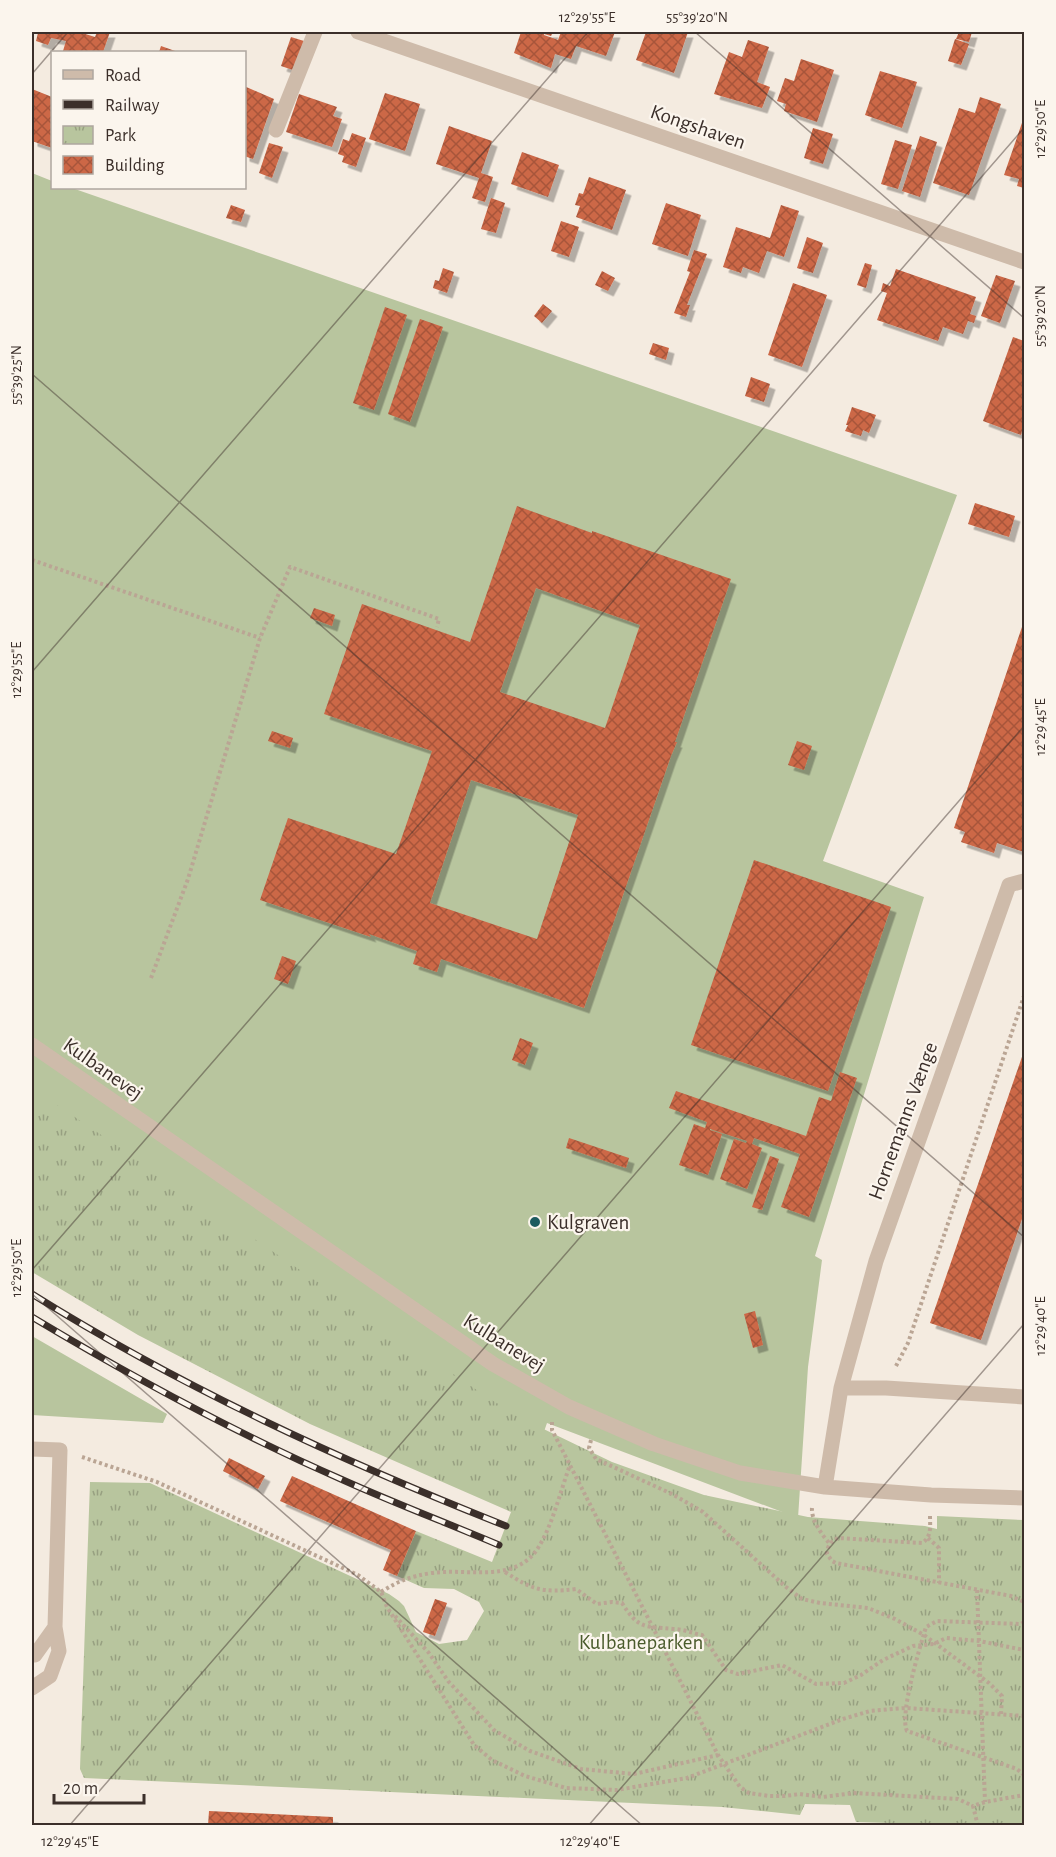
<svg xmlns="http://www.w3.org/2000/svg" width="1056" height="1857" font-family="'Alegreya Sans',sans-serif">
<defs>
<pattern id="park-tufts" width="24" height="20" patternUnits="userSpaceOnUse" patternTransform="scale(1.5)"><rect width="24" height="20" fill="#b8c59e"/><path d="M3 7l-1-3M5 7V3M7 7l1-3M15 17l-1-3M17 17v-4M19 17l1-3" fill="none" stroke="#97a081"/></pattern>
<pattern id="building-cross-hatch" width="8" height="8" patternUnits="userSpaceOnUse" patternTransform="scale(1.5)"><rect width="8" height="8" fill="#cc6746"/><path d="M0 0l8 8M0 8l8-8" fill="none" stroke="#a7553b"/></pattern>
<filter id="shadow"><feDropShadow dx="5.5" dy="5.5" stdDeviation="0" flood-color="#0004"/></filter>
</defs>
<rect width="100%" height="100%" fill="#f4ebe0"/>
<!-- green -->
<path fill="#b8c59e" d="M32 173 52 181V188H72L957 495 823 861 924 897 815 1256 822 1260 808 1367 798 1518 547 1423 517 1509 32 1263Z
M32 1336 167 1414 163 1423 32 1415Z"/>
<!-- park -->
<path fill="url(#park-tufts)" d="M32 1088 490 1399 527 1421 612 1462 704 1495 808 1517 925 1526 937 1529V1516L1024 1520V1825H956L856 1822 850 1805 805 1804 800 1815 722 1807 654 1804 84 1778 80 1769 90 1482 150 1483 389 1594 399 1601 404 1606 416 1632 439 1644 467 1640 484 1611 479 1602 454 1589 424 1588 397 1576 416 1531 492 1562 511 1512 310 1424 138 1335 32 1272Z"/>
<!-- building -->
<path fill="url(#building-cross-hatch)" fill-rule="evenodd" filter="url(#shadow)" d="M34 32H79L95 37 97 32H110L103 52H66L63 51 66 41 51 38 48 45 36 41 38 33Z
M521 32H553L551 36 544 34V35L558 40 561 32H615L606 56 576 46 571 59 555 54 551 68 514 53Z
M646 32H688L674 73 636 60Z
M959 32H972L969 42 956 39Z
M291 37 304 41 293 70 281 66Z
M955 39 969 44 961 65 948 61Z
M748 40 769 47 757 82 770 87 762 108 714 94 729 52 742 57Z
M161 46 178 52H159Z
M801 59 834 70 817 122 784 111 786 104 777 101 785 78 794 81Z
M880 71 917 82 902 128 865 115Z
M244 86 274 99 253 159 244 156Z
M32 89 52 97V148L32 141Z
M385 93 420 104 405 151 369 139Z
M299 94 337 107 333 116 342 119 332 147 286 132Z
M980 97 1001 104 969 195 933 183 959 108 975 113Z
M1024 117V188L1017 186 1019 179 1004 175Z
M449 126 492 141 481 173 493 177 485 202 472 198 479 178 436 164Z
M813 128 833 134 823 164 804 158Z
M352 133 366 138 356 167 342 162 344 156 338 154 343 139 349 141Z
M920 136 937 142 920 197 902 191Z
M895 140 912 145 898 189 881 184Z
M269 143 283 147 272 178 259 173Z
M522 152 559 165 548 197 511 184Z
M589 177 626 190 612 230 576 217 580 206 575 205 579 193 583 194Z
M491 198 505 203 496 233 481 229Z
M666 203 701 215 688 256 652 244Z
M231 205 245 210 241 222 226 218Z
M781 205 799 211 784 257 767 251 759 273 743 267 741 273 723 267 736 227 770 238Z
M561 221 579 227 569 257 551 251Z
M807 237 823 243 813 273 797 268Z
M694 250 707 254 687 305H690L686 317 674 313 690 272 687 271Z
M865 263 872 265 866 288 857 285Z
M443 268 454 272 447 293 433 288 435 280 439 281Z
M896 269 976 297 970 314 976 316 974 323 968 321 963 334 943 327 938 341 877 320 887 293 881 291 883 283 890 286Z
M602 271 615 278 608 291 595 285Z
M996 275 1015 281 1000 323 981 316Z
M793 283 827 295 802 367 768 355Z
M543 304 552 311 542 323 534 316Z
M385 307 407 315 374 410 353 403Z
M420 319 443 327 410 422 388 414Z
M1013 337 1024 341V423L1021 435 983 421Z
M653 343 669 348 666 360 649 354Z
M751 377 770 384 764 402 745 396Z
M852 407 876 415 869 433 863 430 861 436 845 431 848 425H846Z
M975 503 1015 516 1009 537 968 524Z
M517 506 592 533V531L731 579 675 742H677L671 756 584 1008 441 959 437 972 413 964 417 951 369 934 371 937 260 900 288 818 396 854 432 751 324 714 362 604 470 642ZM536 588 640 625 605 728 500 692ZM471 780 578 815 537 939 430 903Z
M314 608 335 615 332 626 310 618Z
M1024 621V852L997 843 994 853 961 842 965 832 954 828Z
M272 731 293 738 290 748 268 741Z
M797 741 812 746 804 770 788 765Z
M754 860 891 907 828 1091 691 1045Z
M282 956 296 961 288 984 274 979Z
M520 1038 533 1043 525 1065 512 1060Z
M1024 1051V1213L981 1340 930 1323Z
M840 1072 857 1078 809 1217 781 1207 800 1154 754 1138 752 1144 762 1148 747 1189 720 1179 734 1139 746 1143 747 1141 710 1129V1130L722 1134 708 1175 679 1165 694 1124 705 1128 707 1122 669 1108 676 1091 806 1136 819 1097 831 1101Z
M569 1138 629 1158 626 1168 566 1148Z
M770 1156 779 1159 762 1210 752 1207Z
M755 1311 763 1345 753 1348 744 1314Z
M229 1458 265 1476 258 1489 223 1471Z
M292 1476 416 1531 397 1576 383 1570 391 1550 280 1501Z
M435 1599 447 1603 435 1636 423 1632Z
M209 1811 333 1817V1826H208Z"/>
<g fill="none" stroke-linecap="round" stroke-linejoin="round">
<!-- path -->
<path stroke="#baa594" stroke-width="4" stroke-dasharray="3 3" stroke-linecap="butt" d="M32 560 260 638
M151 978 188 879 260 638 290 567 439 619 437 627
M896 1366 908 1343 1024 996
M552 1422V1430L718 1755 740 1787 749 1793 769 1796H785L800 1794 823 1797 854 1793 958 1799 973 1806
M591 1440 589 1448 596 1459 672 1494 703 1512 786 1587 802 1599 820 1603 868 1608 895 1619 924 1635 989 1683 1002 1696 1001 1714
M82 1457 157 1482 358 1575 381 1592 387 1607 474 1745 492 1760 525 1776 566 1788 617 1790 687 1778 843 1719 870 1711 906 1708 1024 1716
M812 1508C811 1520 822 1535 830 1544
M930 1516C930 1526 932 1537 922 1543L838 1538C831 1541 827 1546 827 1554L832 1561 836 1563 1011 1596 1024 1602
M928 1538 939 1548V1583
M505 1572C533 1590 542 1593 576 1589L597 1604 612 1602 622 1603C639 1630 645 1626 673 1629 683 1629 692 1633 702 1635L726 1670 738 1674 782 1665 816 1684 844 1683 861 1675 883 1660 913 1646 934 1644 946 1638 979 1641 1024 1650
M977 1590 985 1802
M381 1592C398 1581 411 1576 432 1573 467 1568 512 1583 536 1551 552 1528 560 1492 570 1465
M395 1616 429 1653 448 1681 494 1730 530 1751 581 1769 634 1774 718 1755
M1024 1622 1021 1624 937 1621 926 1627C920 1647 899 1715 907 1731L1017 1769 1024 1775
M978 1826 973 1806 985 1802 1024 1795"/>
<!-- minor -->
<path stroke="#cebbaa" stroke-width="15" d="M358 32 1024 262
M276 130 315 32
M32 1045 493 1364 569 1407 654 1444 740 1473 825 1487 931 1495 1024 1498
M841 1388H886L1024 1397
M32 1449 60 1450 55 1627 59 1651 50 1676 32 1688
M825 1487 841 1388 876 1261 1009 885 1024 881
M32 1655H35L55 1627"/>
<!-- rail casing -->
<g stroke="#3b2f2a" stroke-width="7">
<path id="rail" d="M32 1294C181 1387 342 1461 506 1526
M32 1317C132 1377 236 1433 343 1480 394 1503 447 1523 499 1545"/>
</g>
<!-- rail -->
<use href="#rail" stroke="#fbf5ed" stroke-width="4.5" stroke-dasharray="14" stroke-linecap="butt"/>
</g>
<!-- ticks -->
<path fill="none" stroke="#3b2f2a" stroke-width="1.5" stroke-opacity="0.45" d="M695 32 1024 318M32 74 68 32M32 374 1024 1237M32 672 588 32M32 1270 1024 128M32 1294 643 1826M69 1826 1024 726M588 1826 1024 1324"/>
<!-- markers -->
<circle fill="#1d5b5f" stroke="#fbf5ed" stroke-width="2" cx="535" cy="1222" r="6"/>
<g text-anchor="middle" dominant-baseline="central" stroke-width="4.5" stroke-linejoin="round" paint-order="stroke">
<!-- street labels -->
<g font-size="21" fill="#3b2f2a" stroke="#fbf5ed">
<text transform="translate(698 127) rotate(19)">Kongshaven</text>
<text transform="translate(103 1069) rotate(35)">Kulbanevej</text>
<text transform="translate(903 1121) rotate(-70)">Hornemanns Vænge</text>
<text transform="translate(504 1343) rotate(32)">Kulbanevej</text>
</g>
<!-- poi labels -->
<g font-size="21" fill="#3b2f2a" stroke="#fbf5ed" text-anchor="start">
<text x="547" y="1222">Kulgraven</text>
</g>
<!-- park labels -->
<g font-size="21" fill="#4a5b2c" stroke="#fbf5ed">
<text x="641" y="1642">Kulbaneparken</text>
</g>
</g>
<!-- border -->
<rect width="1056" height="1857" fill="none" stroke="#fbf5ed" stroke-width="66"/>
<!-- legend -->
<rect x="51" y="51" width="195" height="138" fill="#fbf5ed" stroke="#aea69f" stroke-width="1.5"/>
<rect x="63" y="70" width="30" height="9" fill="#cebbaa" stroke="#aea69f" stroke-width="1.5"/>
<text x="105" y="81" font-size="18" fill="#3b2f2a">Road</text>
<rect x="63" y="100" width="30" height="9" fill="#3b2f2a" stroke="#aea69f" stroke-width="1.5"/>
<text x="105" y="111" font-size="18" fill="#3b2f2a">Railway</text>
<rect x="63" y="126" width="30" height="18" fill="url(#park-tufts)" stroke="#aea69f" stroke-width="1.5"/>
<text x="105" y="141" font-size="18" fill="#3b2f2a">Park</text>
<rect x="63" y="156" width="30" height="18" fill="url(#building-cross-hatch)" stroke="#aea69f" stroke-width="1.5"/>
<text x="105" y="171" font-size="18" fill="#3b2f2a">Building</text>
<!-- scale -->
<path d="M54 1794v9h90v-9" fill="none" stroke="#3b2f2a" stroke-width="3"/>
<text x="63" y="1794" font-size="18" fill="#3b2f2a" stroke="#fbf5ed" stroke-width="4.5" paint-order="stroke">20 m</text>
<rect x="33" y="33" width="990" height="1791" fill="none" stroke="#3b2f2a" stroke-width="2"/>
<g font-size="15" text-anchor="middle" fill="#3b2f2a">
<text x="587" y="22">12°29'55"E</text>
<text x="697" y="22">55°39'20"N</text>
<text transform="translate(1040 129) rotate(-90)" y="5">12°29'50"E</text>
<text transform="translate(1040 316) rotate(-90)" y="5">55°39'20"N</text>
<text transform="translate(16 375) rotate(-90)" y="5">55°39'25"N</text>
<text transform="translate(16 670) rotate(-90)" y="5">12°29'55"E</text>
<text transform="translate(1040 727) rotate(-90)" y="5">12°29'45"E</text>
<text transform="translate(16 1268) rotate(-90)" y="5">12°29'50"E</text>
<text transform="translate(1040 1326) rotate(-90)" y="5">12°29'40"E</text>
<text x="70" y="1846">12°29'45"E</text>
<text x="590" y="1846">12°29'40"E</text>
</g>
</svg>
